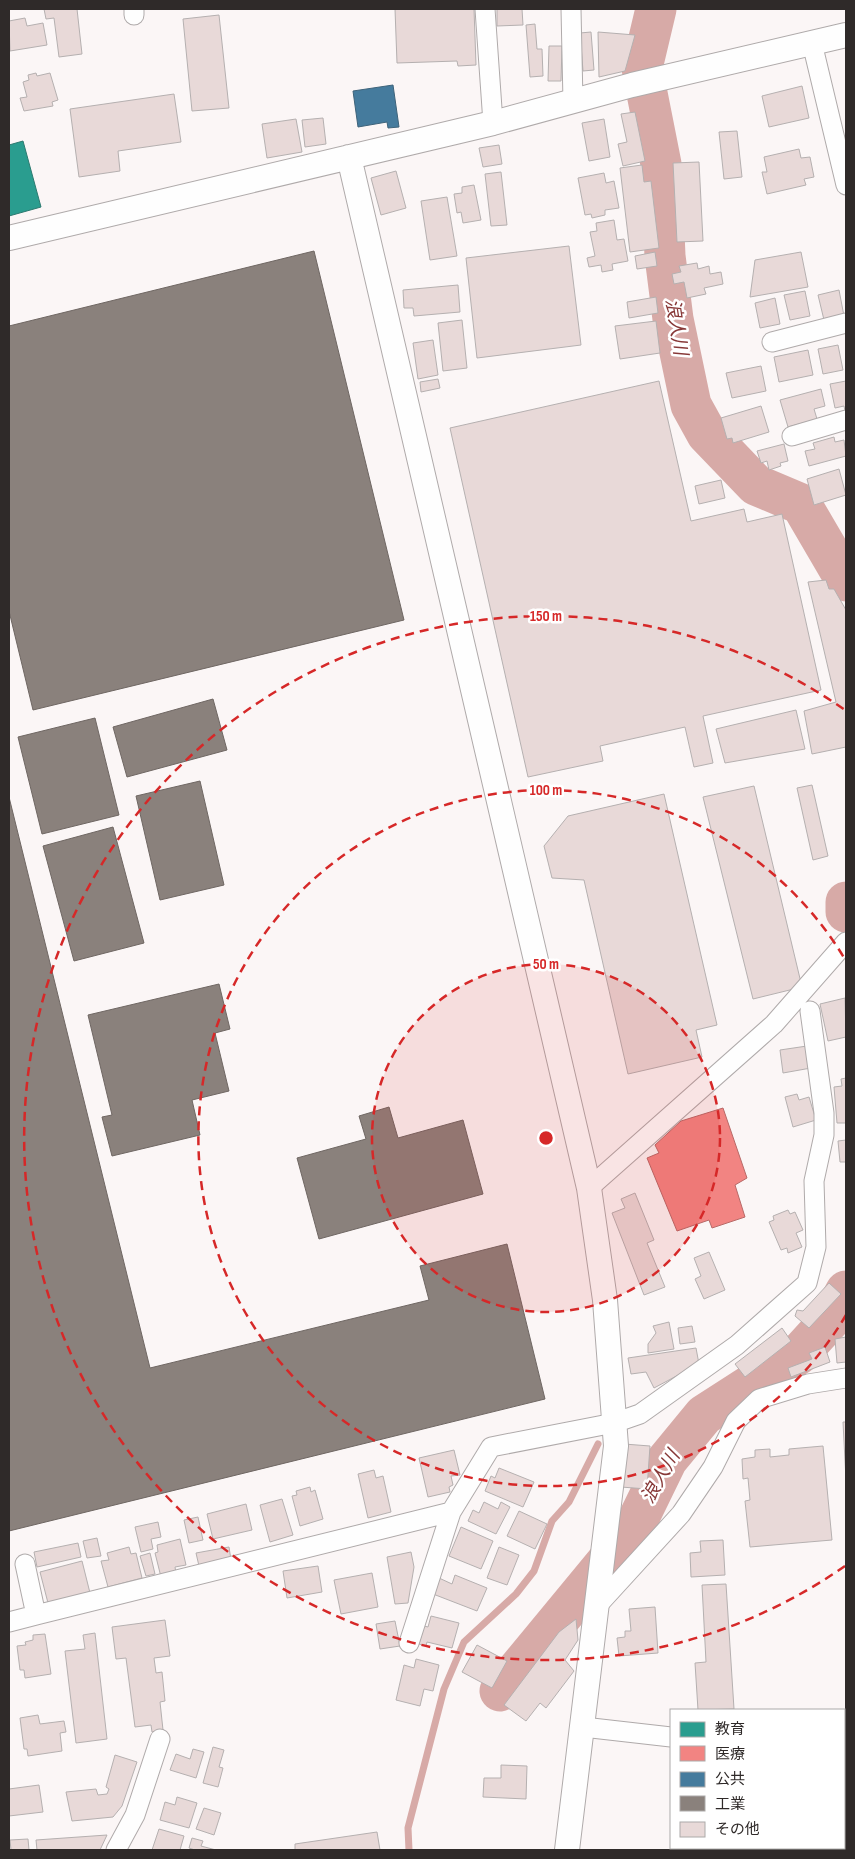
<svg xmlns="http://www.w3.org/2000/svg" width="855" height="1859" font-family="'Sofia Sans Condensed','Noto Sans JP',sans-serif">
<rect width="100%" height="100%" fill="#fbf6f6"/>
<!-- schools -->
<path fill="#2a9d8f" stroke="#2c7a70" d="M23 141 41 207 9 216V145Z"/>
<!-- health -->
<path fill="#f28482" stroke="#b86967" d="M723 1108 747 1178 735 1185 745 1217 712 1228 709 1220 677 1231 647 1158 659 1153 655 1145 681 1121Z"/>
<!-- public -->
<path fill="#457b9d" stroke="#3e637a" d="M393 85 399 127 388 128 387 122 358 127 353 91Z"/>
<!-- industry -->
<path fill="#8a817c" stroke="#6f6763" d="M314 251 404 620 33 710 9 611V326Z
M213 699 227 750 127 777 113 727Z
M95 718 119 815 42 834 18 737Z
M200 781 224 885 160 900 136 796Z
M9 797 150 1368 429 1300 420 1266 507 1244 545 1399 9 1531Z
M113 827 144 943 74 961 43 846Z
M219 984 230 1029 215 1033 229 1091 192 1100 200 1135 112 1156 102 1117 112 1115 88 1015Z
M389 1107 398 1138 463 1120 483 1194 319 1239 297 1158 366 1139 359 1116Z"/>
<g fill="none" stroke-linecap="round" stroke-linejoin="round">
<!-- stream -->
<path stroke="#d7aaa7" stroke-width="7" d="M409 1850 408 1828 444 1689 464 1642 516 1594 534 1571 552 1521 569 1502 598 1444"/>
<!-- river -->
<path stroke="#d7aaa7" stroke-width="41" d="M656 9 642 68 661 164 665 256 673 319 691 405 707 434 756 485 801 504 846 581
M846 902V912
M500 1691 633 1530 667 1460 704 1415 799 1354 830 1320 846 1291"/>
</g>
<!-- building -->
<path fill="#e8d9d8" stroke="#b5b0b0" d="M44 9H77L82 54 59 57 54 18 46 19Z
M395 9H474L476 65 458 66 457 61 397 63Z
M497 9H522L523 25 497 26Z
M219 15 229 108 192 111 183 19Z
M25 18 27 26 43 23 47 45 10 51 9 21Z
M535 24 537 49H542L543 76 530 77 526 25Z
M591 32 594 70 583 71 580 33Z
M598 32 635 35 625 71 599 77Z
M549 46H562L561 81H548Z
M36 73 37 76 50 73 58 100 52 102 53 106 24 111 20 98 27 97 23 82 29 80 28 75Z
M802 86 809 118 769 127 762 96Z
M174 94 181 142 118 151 120 171 79 177 70 109Z
M635 112 645 161 623 166 618 144 627 142 621 114Z
M323 118 326 144 305 147 302 120Z
M296 119 302 152 267 158 262 124Z
M604 119 610 157 589 161 582 123Z
M737 131 742 177 724 179 719 132Z
M499 145 502 164 483 167 479 148Z
M799 149 801 158 810 157 814 177 804 179 806 185 767 194 762 172H767L764 157Z
M699 162 703 241 677 242 673 163Z
M642 165 644 182 651 181 659 248 630 252 620 168Z
M396 171 406 208 381 215 371 178Z
M501 172 507 225 491 226 485 174Z
M604 173 606 183 614 181 619 208 605 210V215L592 218 591 214 585 215 578 178Z
M474 185 481 220 463 223 461 212 457 213 454 194 462 193V187Z
M447 197 457 256 430 260 421 201Z
M614 220 617 240 624 239 628 261 612 264 613 270 602 272 601 265 589 267 587 258 595 256 590 232 597 231 596 223Z
M569 246 581 345 477 358 466 258Z
M655 252 657 266 637 269 635 256Z
M801 252 808 287 750 297 755 260Z
M697 263 698 269 709 266 710 274 721 272 723 284 704 288 706 294 687 298 684 282 674 284 672 274 681 272 679 266Z
M458 285 460 312 414 316 413 308H404L403 290Z
M839 290 844 316 824 320 818 295Z
M805 291 810 316 790 320 784 295Z
M656 297 658 313 629 318 627 302Z
M775 298 780 324 760 328 755 303Z
M462 320 467 368 443 371 438 323Z
M656 321 660 353 620 359 615 326Z
M433 340 438 375 418 379 413 343Z
M838 345 843 370 823 374 818 349Z
M808 350 813 375 779 382 774 357Z
M761 366 766 391 732 398 726 373Z
M438 379 440 388 421 392 420 382Z
M659 381 691 521 744 509 747 522 782 514 821 690 703 716 713 763 694 767 685 727 600 746 603 761 528 777 450 428Z
M846 381V410L845 411 844 406 835 408 830 384Z
M821 389 825 406 814 409 817 419 788 427 780 400Z
M761 406 769 432 733 443 732 438 727 439 721 418Z
M834 437 835 442 844 440 846 456 809 466 805 451 815 449 813 443Z
M784 444 788 461 780 463 781 466 769 470 767 461 761 463 757 451Z
M839 469 846 495 814 505 807 479Z
M721 480 725 498 699 504 695 486Z
M826 580 829 589H834L846 610V747L812 754 804 711 836 702 808 582Z
M796 710 805 749 725 763 716 729Z
M812 785 828 856 813 860 797 788Z
M754 786 802 987 753 999 703 797Z
M664 794 717 1025 696 1030 702 1057 628 1074 584 880 552 878 544 846 568 816Z
M845 998 846 1037 828 1041 820 1004Z
M807 1046 811 1068 783 1073 780 1050Z
M846 1078V1123H837L834 1087 842 1086 841 1079Z
M797 1094 799 1100 809 1097 816 1120 793 1127 785 1097Z
M846 1140V1162H840L838 1141Z
M635 1193 654 1240 647 1243 665 1287 644 1295 612 1213 625 1208 621 1199Z
M788 1210 790 1214 795 1212 803 1230 796 1233 802 1247 788 1253 787 1248 781 1250 769 1222 774 1220 773 1216Z
M709 1252 725 1290 704 1299 695 1279 701 1276 694 1258Z
M829 1283 841 1294 809 1328 795 1316 797 1310 803 1311Z
M669 1322 674 1349 648 1353V1344L656 1333 653 1326Z
M692 1326 695 1342 680 1344 678 1328Z
M782 1328 791 1341 745 1377 735 1364Z
M846 1337V1362L837 1363 835 1339Z
M825 1347 830 1362 791 1377 788 1368 812 1359 809 1353Z
M696 1348 699 1364 654 1388 646 1372 631 1374 628 1358Z
M843 1422H846V1480Z
M624 1444 650 1446 647 1489 621 1487Z
M823 1446 832 1540 750 1547 745 1501 750 1500 748 1478 743 1479 742 1459 755 1457V1450L770 1449V1457L789 1455V1449Z
M454 1450 460 1475 451 1476 453 1485 449 1487 450 1492 428 1497 419 1458Z
M499 1468 534 1482 523 1507 485 1491 491 1476 495 1478Z
M374 1470 376 1478 383 1476 391 1512 368 1518 358 1474Z
M310 1487 311 1492 315 1490 323 1519 300 1526 292 1496 297 1495 296 1491Z
M282 1499 293 1535 270 1542 260 1505Z
M484 1502 498 1509 501 1502 510 1507 496 1534 468 1521 473 1510 479 1513Z
M246 1504 252 1530 213 1539 207 1514Z
M519 1511 547 1524 535 1549 507 1536Z
M198 1517 203 1540 189 1543 184 1520Z
M158 1522 161 1537 151 1539 153 1549 141 1552 135 1527Z
M461 1527 493 1541 481 1569 449 1556Z
M97 1538 101 1556 87 1558 83 1541Z
M180 1539 186 1565 175 1567 176 1573 161 1577 155 1553 158 1552 157 1545Z
M723 1540 725 1575 691 1577 690 1553 701 1552 700 1541Z
M78 1543 81 1557 37 1567 34 1552Z
M129 1547 131 1554 136 1553 142 1578 108 1587 101 1561 109 1560 107 1553Z
M229 1547 231 1560 199 1566 196 1553Z
M499 1547 519 1555 507 1585 487 1578Z
M411 1552 414 1567 408 1603 395 1604 387 1557Z
M150 1553 155 1574 146 1576 140 1556Z
M82 1561 90 1593 48 1603 40 1572Z
M318 1566 322 1592 287 1598 283 1571Z
M372 1573 378 1607 341 1614 334 1580Z
M455 1575 487 1588 477 1611 433 1594 439 1578 452 1584Z
M726 1584 734 1709 698 1710 695 1663 706 1662 702 1585Z
M655 1607 658 1653 619 1656 617 1638 625 1637V1631H631L629 1609Z
M431 1616 459 1623 452 1648 427 1642 426 1646 419 1644 424 1626 428 1627Z
M576 1619 578 1640 565 1660 574 1671 546 1708 540 1703 526 1721 504 1705 559 1632Z
M165 1620 170 1656 154 1658 156 1673 162 1672 165 1701 160 1702 163 1730 152 1732 151 1725 135 1727 126 1658 116 1659 112 1627Z
M395 1621 400 1646 380 1649 376 1624Z
M95 1633 107 1739 76 1743 65 1651 85 1649 83 1635Z
M45 1634 51 1674 25 1678 24 1670H20L17 1646 26 1645 25 1642 33 1640V1635Z
M477 1645 507 1661 492 1688 462 1672Z
M416 1659 439 1665 433 1691 424 1689 420 1706 396 1700 404 1665 414 1668Z
M38 1715 40 1724 64 1721 66 1732 60 1733 62 1751 28 1756 27 1749H24L20 1718Z
M213 1747 224 1750 219 1767 223 1768 218 1787 203 1783Z
M193 1749 204 1752 196 1778 170 1770 176 1754 190 1759Z
M115 1755 137 1762 122 1806 113 1817 72 1821 66 1792 96 1789 98 1795 107 1794 109 1789 106 1787Z
M501 1765 527 1766 526 1799 483 1797 484 1778H501Z
M39 1785 43 1812 9 1816V1789Z
M177 1797 197 1803 189 1828 160 1820 165 1802 175 1805Z
M204 1808 221 1813 214 1835 196 1829Z
M159 1829 184 1836 180 1850H152Z
M377 1832 380 1850H295V1844Z
M107 1835 100 1850H37L36 1840Z
M192 1838 203 1841 201 1846 216 1850H195L189 1848Z
M28 1839 29 1850H11L10 1840Z"/>
<g fill="none" stroke-linecap="round" stroke-linejoin="round">
<!-- minor casing -->
<g stroke="#afaaaa" stroke-width="21">
<path id="minor" d="M134 9V15
M485 9 493 123
M571 9 573 102
M812 43 846 185
M772 342 846 323
M792 436 846 420
M589 1188 774 1024 846 942
M596 1607 681 1514 713 1467 736 1421 759 1399 808 1384 846 1378
M36 1615 451 1512 491 1447 614 1423 640 1414 737 1345 807 1283 816 1247 814 1181 824 1135V1113L810 1011
M9 1622 36 1615 25 1564
M409 1643 451 1512
M583 1727 671 1737
M844 1739H846
M116 1850 135 1815 160 1739"/>
</g>
<!-- tertiary casing -->
<g stroke="#afaaaa" stroke-width="26">
<path id="tertiary" d="M349 157 589 1188 605 1300 616 1446 567 1850
M9 238 493 123 632 85 846 35"/>
</g>
<!-- trunk casing -->
<g stroke="#afaaaa" stroke-width="30">
<path id="trunk" d="M844 1835 846 1834
M813 1850 818 1848"/>
</g>
<!-- minor -->
<use href="#minor" stroke="#fefefe" stroke-width="19"/>
<!-- tertiary -->
<use href="#tertiary" stroke="#fefefe" stroke-width="24"/>
<!-- trunk -->
<use href="#trunk" stroke="#fefefe" stroke-width="28"/>
</g>
<!-- distance rings -->
<circle cx="546" cy="1138" r="174" fill="#d62828" fill-opacity=".12"/>
<g fill="none" stroke="#d62828" stroke-width="2.5" stroke-dasharray="9 6">
<circle cx="546" cy="1138" r="174"/>
<path d="M846 1315A348 348 0 1 1 846 961"/>
<path d="M845 1566A522 522 0 1 1 845 710"/>
</g>
<g text-anchor="middle" dominant-baseline="central" stroke-width="5" stroke-linejoin="round" paint-order="stroke">
<!-- water labels -->
<g font-size="19" font-style="italic" fill="#873837" stroke="#fff">
<text transform="translate(676 327) rotate(81)">浪人川</text>
<text transform="translate(661 1477) rotate(-60)">浪人川</text>
</g>
</g>
<circle cx="546" cy="1138" r="8" fill="#d62828" stroke="#fff" stroke-width="2.5"/>
<g font-size="15" text-anchor="middle" font-weight="bold" fill="#d62828" stroke="#fff" stroke-width="5" stroke-linejoin="round" paint-order="stroke">
<text x="546" y="621">150 m</text>
<text x="546" y="795">100 m</text>
<text x="546" y="969">50 m</text>
</g>
<!-- border -->
<rect width="855" height="1859" fill="none" stroke="#2f2a29" stroke-width="20"/>
<!-- legend -->
<rect x="670" y="1709" width="175" height="140" fill="#ffffff" stroke="#acaaa9"/>
<rect x="680" y="1722" width="25" height="15" fill="#2a9d8f" stroke="#acaaa9"/>
<text x="715" y="1734" font-size="15" fill="#2f2a29">教育</text>
<rect x="680" y="1746" width="25" height="15" fill="#f28482" stroke="#acaaa9"/>
<text x="715" y="1759" font-size="15" fill="#2f2a29">医療</text>
<rect x="680" y="1772" width="25" height="15" fill="#457b9d" stroke="#acaaa9"/>
<text x="715" y="1784" font-size="15" fill="#2f2a29">公共</text>
<rect x="680" y="1796" width="25" height="15" fill="#8a817c" stroke="#acaaa9"/>
<text x="715" y="1809" font-size="15" fill="#2f2a29">工業</text>
<rect x="680" y="1822" width="25" height="15" fill="#e8d9d8" stroke="#acaaa9"/>
<text x="715" y="1834" font-size="15" fill="#2f2a29">その他</text>
</svg>
